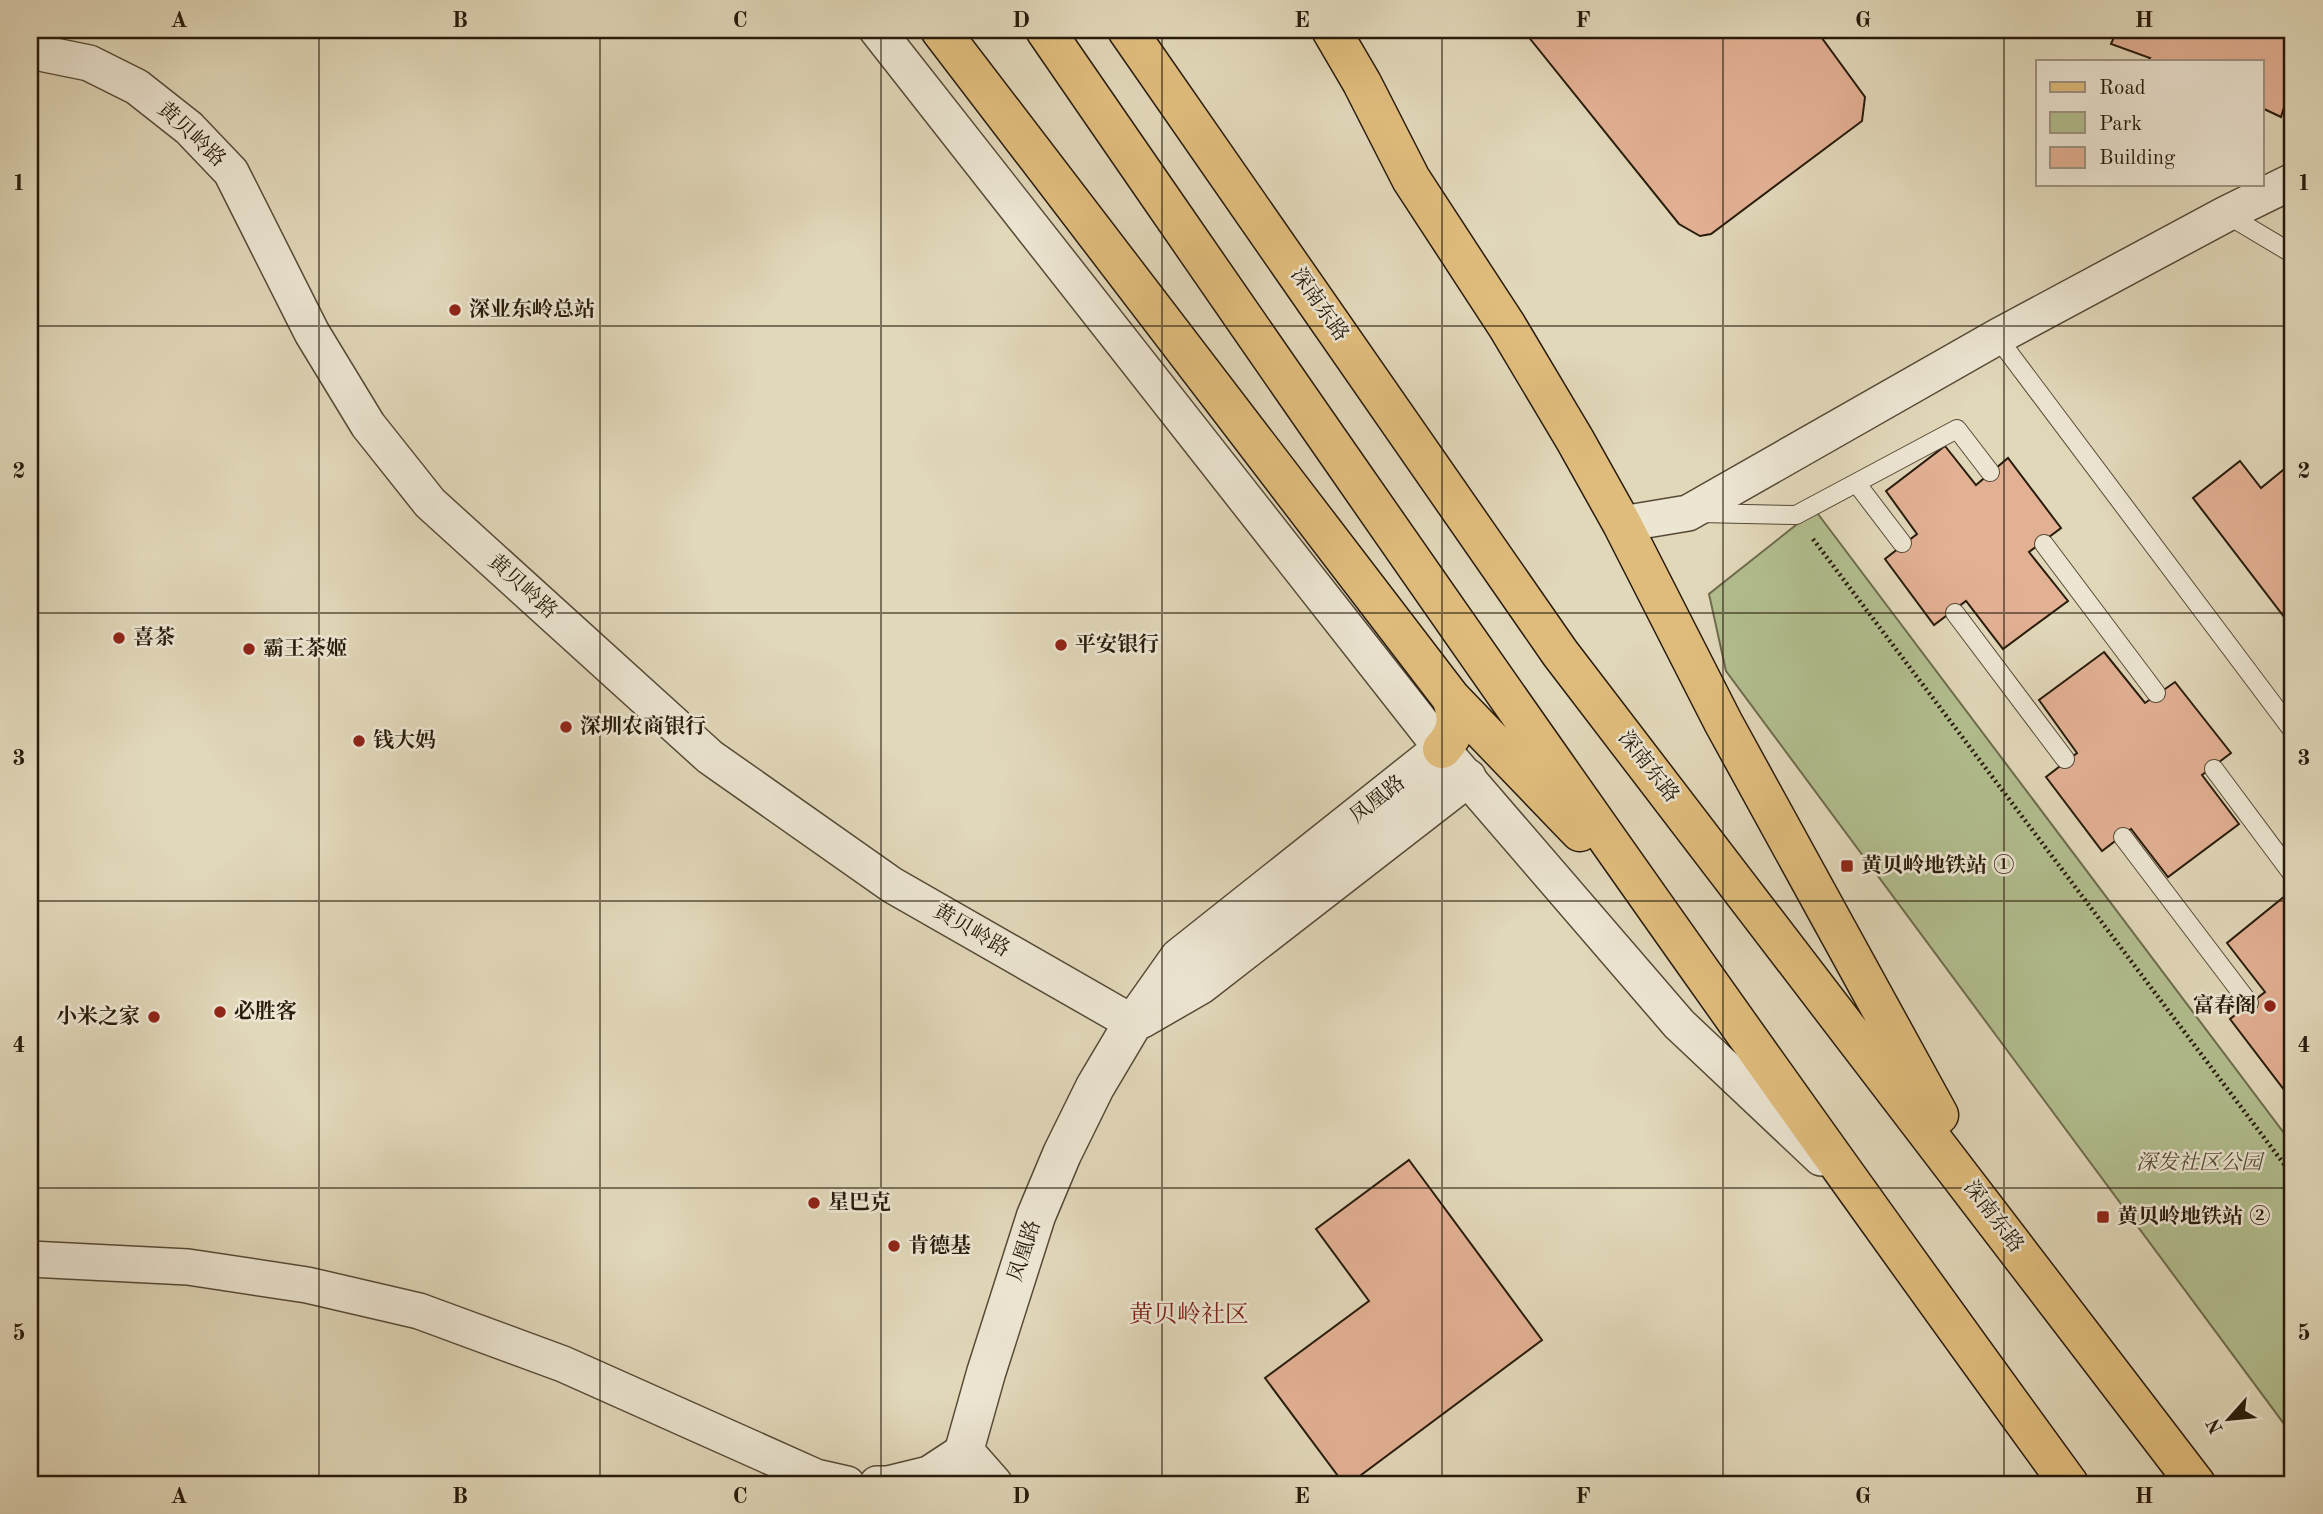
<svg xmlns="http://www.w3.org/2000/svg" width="2323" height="1514" font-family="'Old Standard TT','Noto Serif SC',serif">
<rect width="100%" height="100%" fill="#e1d7b9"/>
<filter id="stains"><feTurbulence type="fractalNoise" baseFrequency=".00286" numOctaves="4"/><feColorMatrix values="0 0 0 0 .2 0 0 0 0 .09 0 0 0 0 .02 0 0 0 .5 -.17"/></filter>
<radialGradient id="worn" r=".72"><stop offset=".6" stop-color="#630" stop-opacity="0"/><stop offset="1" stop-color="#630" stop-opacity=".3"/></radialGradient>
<!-- green -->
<path fill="#b2be8f" stroke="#6d6c4d" stroke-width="2" d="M1815 510 2293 1145V1436L1726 671 1709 594Z"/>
<!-- building -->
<path fill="#e2b093" stroke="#281b0b" stroke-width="2" d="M1523 30H1816L1865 97 1862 121 1711 234 1700 236 1679 224Z
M2117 30H2293V107L2285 104 2281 117 2262 108V61H2148L2150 58 2111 44Z
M1945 446 1976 485 2008 458 2061 528 2029 552 2068 601 2003 649 1966 601 1934 625 1885 559 1917 534 1886 491Z
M2240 461 2261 488 2293 462V612L2285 618 2193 498Z
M2104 652 2145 703 2175 682 2231 753 2202 775 2239 824 2168 877 2131 829 2102 851 2046 777 2077 753 2039 700Z
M2285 896 2293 906V1085L2285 1091 2230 1019 2265 992 2227 943Z
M1409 1160 1542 1340 1349 1484H1344L1265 1378 1369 1301 1316 1229Z"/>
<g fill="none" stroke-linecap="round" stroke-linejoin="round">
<!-- service casing -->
<g stroke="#564a36" stroke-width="20">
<path id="service" d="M2226 214 2293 254
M1997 337 2293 731
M1857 484 1902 543
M1699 513 1796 515 1957 429 1990 472
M2044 544 2156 693
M1955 613 2065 759
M2214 769 2293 875
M2123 837 2249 1003"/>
</g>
<!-- minor casing -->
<g stroke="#564a36" stroke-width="38">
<path id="minor" d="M877 30 1442 749 1679 1024 1821 1158
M30 51 89 63 137 87 189 128 231 172 312 333 368 425 430 503 710 757 892 885 1133 1023
M1622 524 1688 513 1997 337 2226 214 2293 181
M30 1259 188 1267 307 1285 419 1311 563 1364 816 1477 847 1484
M877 1484H888L929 1474 964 1451"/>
</g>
<!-- tertiary casing -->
<g stroke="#564a36" stroke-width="41">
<path id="tertiary" d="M1141 1019 1200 985 1467 778
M993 1484 964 1451 986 1373 1036 1216 1062 1154 1095 1087 1133 1023 1179 958 1442 749"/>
</g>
<!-- primary casing -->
<g stroke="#281b0b" stroke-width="41">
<path id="primary" d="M940 30 1451 698 1580 832
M1045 30C1381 518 1720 1005 2069 1484
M1127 30 1560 653 2196 1484
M1331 30 1362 83 1411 179 1507 326 1575 440 1622 524 1723 722 1939 1115
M1442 749C1457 733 1459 719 1451 698"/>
</g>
<!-- path -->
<path stroke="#281b0b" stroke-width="4.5" stroke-dasharray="2 3.5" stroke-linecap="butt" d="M1813 539 2293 1176"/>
<!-- service -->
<use href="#service" stroke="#ece5d2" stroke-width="18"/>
<!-- minor -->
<use href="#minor" stroke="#ece5d2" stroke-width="35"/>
<!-- tertiary -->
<use href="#tertiary" stroke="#ece5d2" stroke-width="38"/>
<!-- primary -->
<use href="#primary" stroke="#e0bc7c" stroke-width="38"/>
</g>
<!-- grid -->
<path fill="none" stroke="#281b0b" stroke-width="2" stroke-opacity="0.55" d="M319 30V1484M600 30V1484M881 30V1484M1162 30V1484M1442 30V1484M1723 30V1484M2004 30V1484M30 326H2293M30 613H2293M30 901H2293M30 1188H2293"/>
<!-- markers -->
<g fill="#8f2418" stroke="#ece5d2" stroke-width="2.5">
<circle cx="455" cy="310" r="7"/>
<circle cx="119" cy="638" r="7"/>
<circle cx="1061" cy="645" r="7"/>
<circle cx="249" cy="649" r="7"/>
<circle cx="566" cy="727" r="7"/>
<circle cx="359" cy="741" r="7"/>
<rect x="1840" y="859" width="14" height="14" rx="3.5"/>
<circle cx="2270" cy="1006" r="7"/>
<circle cx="220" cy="1012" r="7"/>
<circle cx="154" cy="1017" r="7"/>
<circle cx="814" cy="1203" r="7"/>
<rect x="2096" y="1210" width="14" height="14" rx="3.5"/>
<circle cx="894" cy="1246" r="7"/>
</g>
<g text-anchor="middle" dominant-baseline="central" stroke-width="5" stroke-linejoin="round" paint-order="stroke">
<!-- street labels -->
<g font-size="21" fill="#281b0b" stroke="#ece5d2">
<text transform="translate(191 135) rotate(43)">黄贝岭路</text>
<text transform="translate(1319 305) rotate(55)">深南东路</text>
<text transform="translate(522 587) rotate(42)">黄贝岭路</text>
<text transform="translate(1648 767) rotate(52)">深南东路</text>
<text transform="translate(1378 800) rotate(-38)">凤凰路</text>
<text transform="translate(971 931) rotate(30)">黄贝岭路</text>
<text transform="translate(1993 1217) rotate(53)">深南东路</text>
<text transform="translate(1025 1251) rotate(-72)">凤凰路</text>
</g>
<!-- poi labels -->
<g font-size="21" font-weight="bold" fill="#281b0b" stroke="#ece5d2" text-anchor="start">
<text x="469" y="310">深业东岭总站</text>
<text x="133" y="638">喜茶</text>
<text x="1075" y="645">平安银行</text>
<text x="263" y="649">霸王茶姬</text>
<text x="580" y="727">深圳农商银行</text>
<text x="373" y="741">钱大妈</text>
<text x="1861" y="866">黄贝岭地铁站 ①</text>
<text x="2256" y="1006" text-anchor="end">富春阁</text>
<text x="234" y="1012">必胜客</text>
<text x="140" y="1017" text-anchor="end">小米之家</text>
<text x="828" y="1203">星巴克</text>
<text x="2117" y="1217">黄贝岭地铁站 ②</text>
<text x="908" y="1246">肯德基</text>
</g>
<!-- park labels -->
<g font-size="21" font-style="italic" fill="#514c33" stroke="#ece5d2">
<text x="2199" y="1163">深发社区公园</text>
</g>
<!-- quarter labels -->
<g font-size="24" fill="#7a1f14" stroke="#ece5d2">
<text x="1189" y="1316">黄贝岭社区</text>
</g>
</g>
<!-- margin -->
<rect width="2323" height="1514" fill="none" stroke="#e1d7b9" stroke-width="77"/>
<!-- legend -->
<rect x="2036" y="60" width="228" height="126" fill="#ece5d2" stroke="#9e9482" stroke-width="2"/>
<rect x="2050" y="82" width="35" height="10" fill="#e0bc7c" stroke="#9e9482" stroke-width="2"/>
<text x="2099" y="94" font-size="21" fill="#281b0b">Road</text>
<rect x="2050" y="112" width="35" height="21" fill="#b2be8f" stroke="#9e9482" stroke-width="2"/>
<text x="2099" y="130" font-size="21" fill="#281b0b">Park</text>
<rect x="2050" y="147" width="35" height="21" fill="#e2b093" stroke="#9e9482" stroke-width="2"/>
<text x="2099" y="164" font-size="21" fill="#281b0b">Building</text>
<!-- north arrow -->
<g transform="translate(2229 1419) rotate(243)" stroke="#ece5d2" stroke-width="5" paint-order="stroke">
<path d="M0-5L12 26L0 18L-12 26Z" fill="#281b0b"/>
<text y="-10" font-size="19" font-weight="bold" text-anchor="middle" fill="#281b0b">N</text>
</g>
<rect x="38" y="38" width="2246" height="1438" fill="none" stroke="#281b0b" stroke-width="2.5"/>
<g font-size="23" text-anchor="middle" font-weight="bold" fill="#281b0b">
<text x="179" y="27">A</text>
<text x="460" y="27">B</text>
<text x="740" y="27">C</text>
<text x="1021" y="27">D</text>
<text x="1302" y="27">E</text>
<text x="1583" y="27">F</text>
<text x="1863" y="27">G</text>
<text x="2144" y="27">H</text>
<text x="19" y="190">1</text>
<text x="2304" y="190">1</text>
<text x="19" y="478">2</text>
<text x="2304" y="478">2</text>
<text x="19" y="765">3</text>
<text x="2304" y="765">3</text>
<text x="19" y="1052">4</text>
<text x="2304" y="1052">4</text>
<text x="19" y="1340">5</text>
<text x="2304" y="1340">5</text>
<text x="179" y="1503">A</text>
<text x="460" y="1503">B</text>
<text x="740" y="1503">C</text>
<text x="1021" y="1503">D</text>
<text x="1302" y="1503">E</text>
<text x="1583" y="1503">F</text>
<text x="1863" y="1503">G</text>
<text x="2144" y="1503">H</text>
</g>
<rect width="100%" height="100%" filter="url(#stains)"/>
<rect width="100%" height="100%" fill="url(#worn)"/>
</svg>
